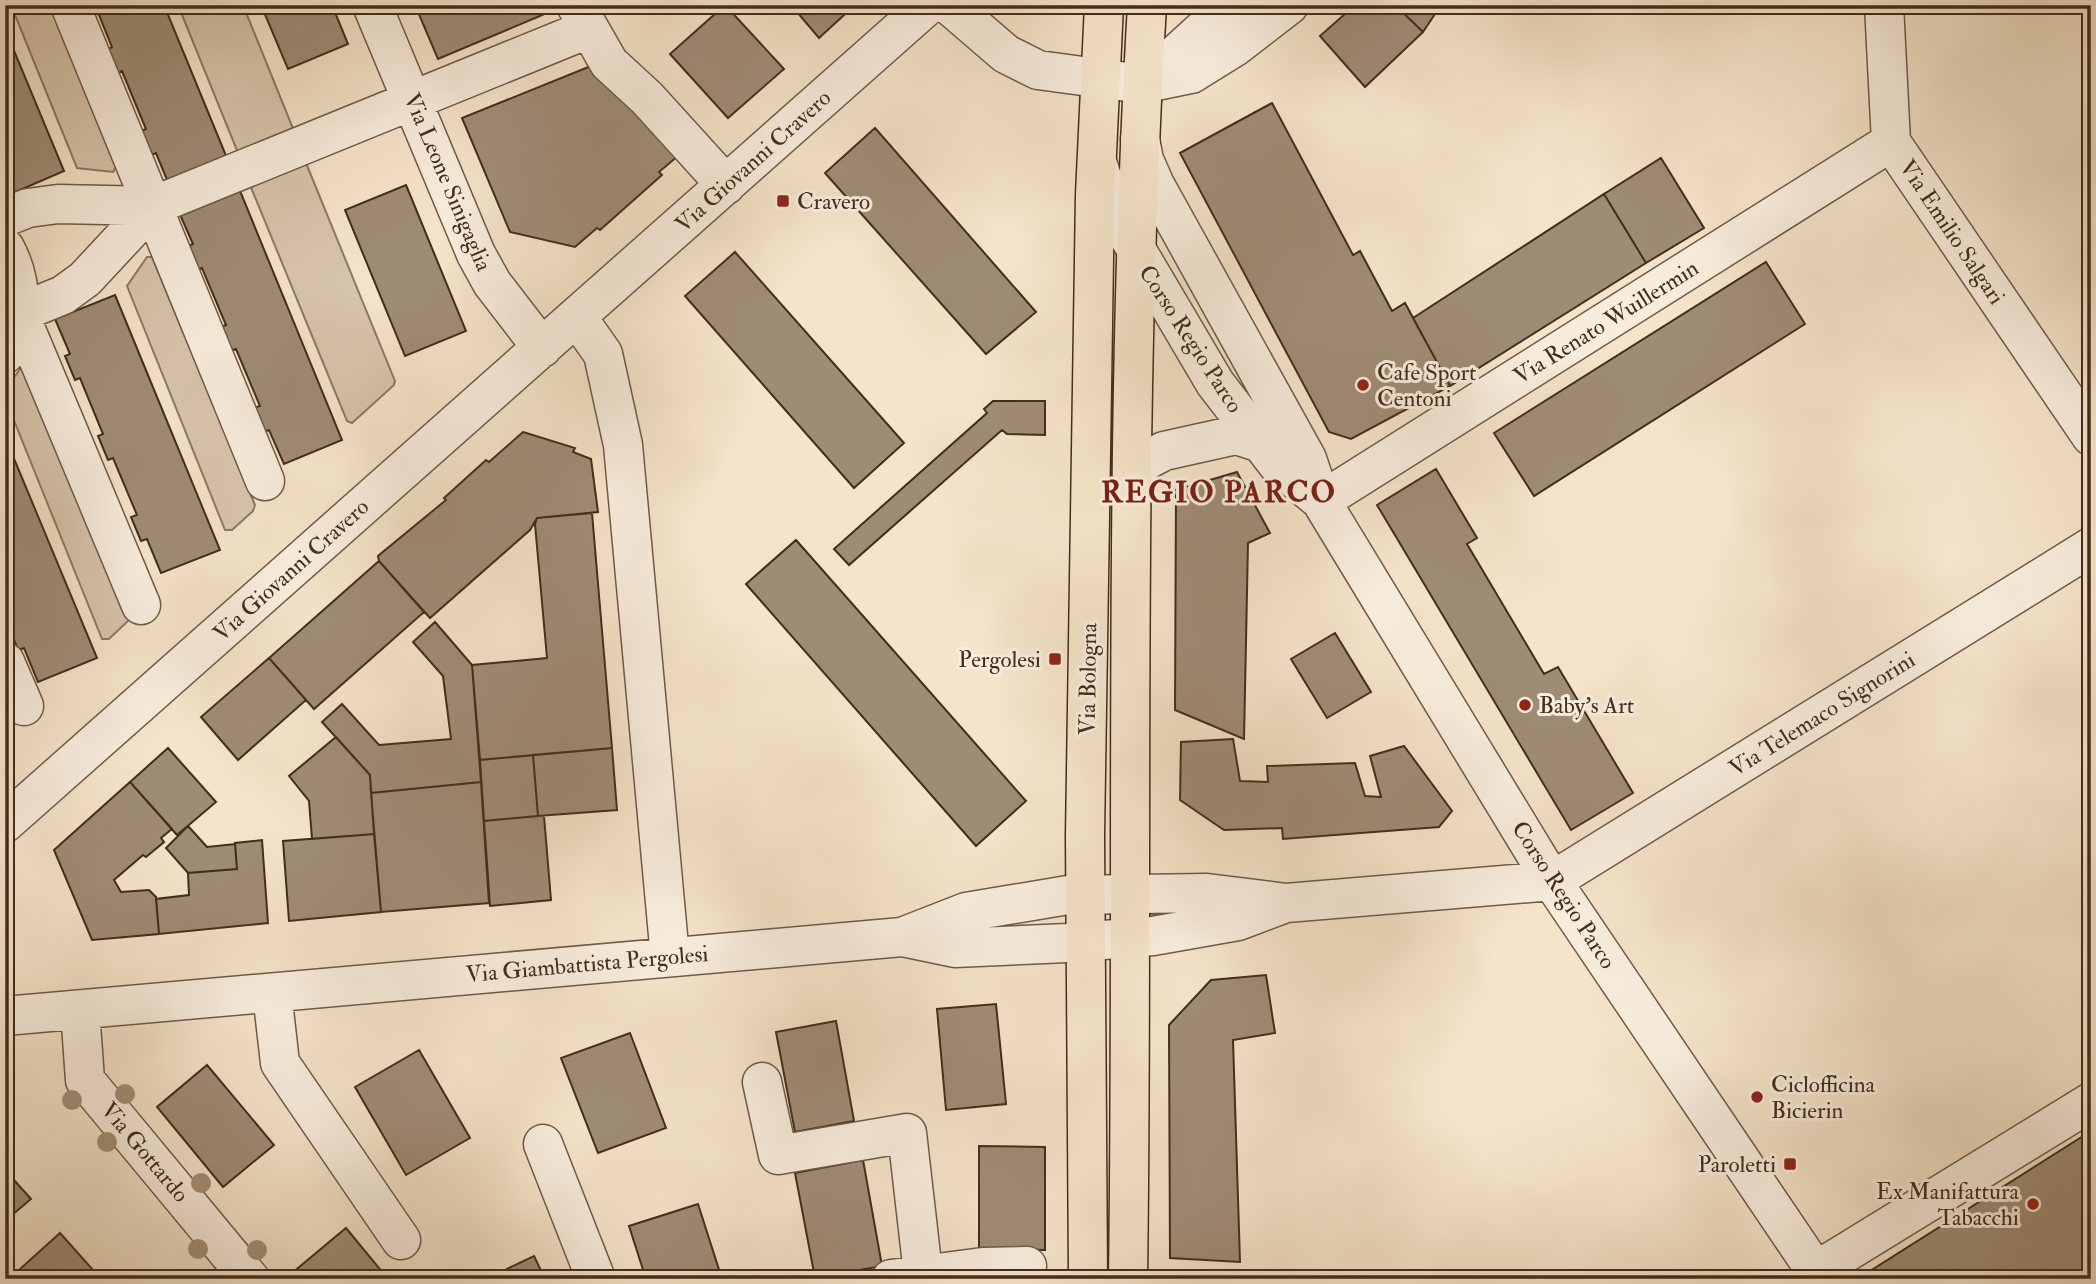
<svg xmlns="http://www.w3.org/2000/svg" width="2096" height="1284" font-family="'IM FELL Double Pica',serif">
<rect width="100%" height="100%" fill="#f5e4ca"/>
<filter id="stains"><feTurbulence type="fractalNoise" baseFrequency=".00286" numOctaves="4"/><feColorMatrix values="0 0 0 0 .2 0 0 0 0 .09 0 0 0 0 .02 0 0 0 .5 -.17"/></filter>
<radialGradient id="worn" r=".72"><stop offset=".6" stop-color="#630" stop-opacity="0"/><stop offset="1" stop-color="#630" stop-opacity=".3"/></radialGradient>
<!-- green -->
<path fill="#d7c5ac" stroke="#8c7964" stroke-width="2" d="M11 5H50L116 167 113 172 77 168Z
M178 5H243L294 131 238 153Z
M306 163 395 381 394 385 352 423 347 421 250 185Z
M147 257H152L255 505 253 511 232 530H225L127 286Z
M23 365 130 619 109 639H102L5 398V390Z"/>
<!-- building -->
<path fill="#9f8c76" stroke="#422d1c" stroke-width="2" d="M95 5H164L229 163 170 187 156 153 151 155 141 131 146 129 122 71 117 74 107 50 112 47Z
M261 5H332L348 44 288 69Z
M415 5H558L559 8 438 59Z
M725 5 784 69 728 118 670 54Z
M791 5H855L819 38Z
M1355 5H1395L1423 32 1365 87 1320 36Z
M1395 5H1441L1423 32Z
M5 29 64 171 6 196 5 195Z
M591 66 679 155 659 172 662 175 600 230 597 228 575 247 510 232 462 118Z
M1272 103 1353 255 1360 251 1392 311 1405 303 1450 386 1351 439 1329 432 1180 153Z
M875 128 1036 312 986 354 825 173Z
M1661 158 1704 228 1646 263 1604 194Z
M406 185 466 331 405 356 345 210Z
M238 186 342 440 284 464 269 430 264 432 254 408 260 406 236 349 230 351 221 327 226 325 202 268 197 270 188 246 193 244 178 210Z
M1604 194 1646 263 1450 386 1413 318Z
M735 252 904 443 854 488 685 296Z
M1766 262 1805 324 1534 496 1494 433Z
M115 295 220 550 161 573 147 539 141 541 131 517 137 515 113 458 108 460 98 436 103 434 80 378 75 380 65 356 70 354 55 319Z
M993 401H1045V435L1007 434 1002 430 849 565 834 549 987 413 984 409Z
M523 432 575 448 573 452 591 459 598 512 537 518 530 530 430 618 379 561 378 556 446 500 444 498 486 460 489 462Z
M5 437 97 658 38 682 24 648 18 650 9 626 14 624 5 603Z
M1436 469 1477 538 1467 544 1544 674 1558 667 1633 793 1571 830 1377 505Z
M1237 472 1270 533 1248 543 1244 739 1175 710 1176 490Z
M592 513 612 748 480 760 472 665 547 658 535 524 537 518Z
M796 540 1026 801 976 846 746 584Z
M379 561 424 612 314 709 269 658Z
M435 622 472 665 481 782 371 793 370 775 322 722 342 704 379 745 451 739 443 676 413 642Z
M1335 633 1371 692 1327 718 1291 659Z
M269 658 306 700 238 760 201 717Z
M336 737 370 775 374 834 312 839 309 801 289 776Z
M1233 739 1240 781 1268 782 1267 766 1355 763 1365 796 1381 797 1370 756 1404 746 1452 811 1439 827 1283 839 1282 828 1224 830 1180 800 1181 742Z
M168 748 216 802 177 835 130 782Z
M612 748 617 810 538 816 533 755Z
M533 755 538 816 484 821 480 760Z
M130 782 172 829 161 838 164 842 146 857 143 855 114 880 121 892 149 890 156 897 159 934 92 940 54 850Z
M481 782 489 903 381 912 371 793Z
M538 816H544L551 900 490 906 484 821Z
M188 826 207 847 235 844 237 869 188 873 166 848Z
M374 834 381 912 289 921 283 841Z
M262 840 268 923 159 934 156 899 189 895 188 873 237 869 235 843Z
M1266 975 1275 1033 1233 1040 1240 1262 1170 1258 1169 1025 1211 980Z
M996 1004 1006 1104 946 1110 937 1009Z
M836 1021 854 1121 795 1132 776 1032Z
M630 1033 666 1128 598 1153 561 1058Z
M419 1050 470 1138 406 1175 355 1087Z
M207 1065 274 1145 223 1187 157 1107Z
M2091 1131V1279L1859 1278Z
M979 1146 1045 1147V1250L979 1249Z
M863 1160 882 1266 815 1278 795 1173Z
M5 1170 31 1199 5 1221Z
M698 1204 722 1279H646L629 1226Z
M346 1228 388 1279H297L292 1273Z
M60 1233 101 1279H28L20 1269Z
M534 1256 545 1279H486Z
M1250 1272V1279H1167V1274Z"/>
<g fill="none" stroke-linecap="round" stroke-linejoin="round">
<!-- minor casing -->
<g stroke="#6f5b48" stroke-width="41">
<path id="minor" d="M70 5 265 481
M372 5 476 254 492 283 542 348
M949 5 1006 54 1038 70 1142 84 1191 74 1236 46 1289 5
M1884 5 1891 142 2091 436
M577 7 609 63 647 98 726 185
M1152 76 1230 5
M1140 139 1144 160 1155 185 1307 459 1321 501 1552 881 1821 1279
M1097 162 1113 210 1215 383 1278 465 1320 500
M5 217 28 208 58 204 153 206 588 29
M5 248C24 283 23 320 5 354
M577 317 603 354 623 445 670 957
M1131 485 1143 462 1164 451 1236 435 1261 443
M1321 501 1891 142
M141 605 19 313 63 295 85 279 153 206
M5 662 24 706
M5 823 928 5
M902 937 955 948 1067 943 1153 936 1238 921 1283 904
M272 993 280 1063 401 1240
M80 1010 85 1080 250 1279
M5 1016 902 937 966 912 1068 895 1207 893 1286 903 1552 881 2091 547
M762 1082 778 1155 907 1133 923 1273
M543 1144 596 1279
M1816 1271 2091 1102
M891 1279 983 1267 1027 1266"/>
</g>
<!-- major casing -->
<g stroke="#422d1c" stroke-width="41">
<path id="major" d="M1088 1279 1085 836 1095 195 1104 5
M1128 1279C1134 854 1122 429 1147 5"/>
</g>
<!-- minor -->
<use href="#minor" stroke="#f8eddd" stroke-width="38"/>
<!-- major -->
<use href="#major" stroke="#f5e4ca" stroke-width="38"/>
</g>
<!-- trees -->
<g fill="#a3907a">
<circle cx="125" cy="1094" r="10"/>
<circle cx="72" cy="1100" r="10"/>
<circle cx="107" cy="1142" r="10"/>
<circle cx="201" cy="1183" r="10"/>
<circle cx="198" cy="1249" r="10"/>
<circle cx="257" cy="1250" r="10"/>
</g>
<!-- markers -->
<g fill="#8f2418" stroke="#f8eddd" stroke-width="2.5">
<rect x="776" y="194" width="14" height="14" rx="3.5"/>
<circle cx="1363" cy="385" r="7"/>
<rect x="1048" y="652" width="14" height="14" rx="3.5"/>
<circle cx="1525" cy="705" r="7"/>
<circle cx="1757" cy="1097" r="7"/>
<rect x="1783" y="1157" width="14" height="14" rx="3.5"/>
<circle cx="2033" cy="1204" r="7"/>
</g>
<g text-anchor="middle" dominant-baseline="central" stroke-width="6" stroke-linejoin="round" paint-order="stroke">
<!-- street labels -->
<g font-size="23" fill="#422d1c" stroke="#f8eddd">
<text transform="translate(753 161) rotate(-42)">Via Giovanni Cravero</text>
<text transform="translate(448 182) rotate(67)">Via Leone Sinigaglia</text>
<text transform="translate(1952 232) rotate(56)">Via Emilio Salgari</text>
<text transform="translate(1606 322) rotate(-32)">Via Renato Wuillermin</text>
<text transform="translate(1191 339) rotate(57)">Corso Regio Parco</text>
<text transform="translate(291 570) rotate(-42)">Via Giovanni Cravero</text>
<text transform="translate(1088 679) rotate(-89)">Via Bologna</text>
<text transform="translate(1822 714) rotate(-32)">Via Telemaco Signorini</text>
<text transform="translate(1564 895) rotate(57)">Corso Regio Parco</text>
<text transform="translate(587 964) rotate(-5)">Via Giambattista Pergolesi</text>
<text transform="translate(145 1152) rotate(50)">Via Gottardo</text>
</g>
<!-- poi labels -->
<g font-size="23" fill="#422d1c" stroke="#f8eddd" text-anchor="start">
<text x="797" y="201">Cravero</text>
<text x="1377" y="372">Cafe Sport<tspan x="1377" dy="26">Centoni</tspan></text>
<text x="1041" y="659" text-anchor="end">Pergolesi</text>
<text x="1539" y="705">Baby's Art</text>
<text x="1771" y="1084">Ciclofficina<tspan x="1771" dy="26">Bicierin</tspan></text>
<text x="1776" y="1164" text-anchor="end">Paroletti</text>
<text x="2019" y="1191" text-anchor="end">Ex Manifattura<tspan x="2019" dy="26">Tabacchi</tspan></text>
</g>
<!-- district labels -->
<g font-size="30" font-weight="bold" letter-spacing="2" fill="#7a1f14" stroke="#f8eddd">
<text x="1219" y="492">REGIO PARCO</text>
</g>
</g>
<!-- margin -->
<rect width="2096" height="1284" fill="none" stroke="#f5e4ca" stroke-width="28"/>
<rect x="7" y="7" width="2082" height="1270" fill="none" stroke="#422d1c" stroke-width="3.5"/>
<rect x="14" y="14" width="2068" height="1256" fill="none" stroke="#422d1c" stroke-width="2"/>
<rect width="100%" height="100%" filter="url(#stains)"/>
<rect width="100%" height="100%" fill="url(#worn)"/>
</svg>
